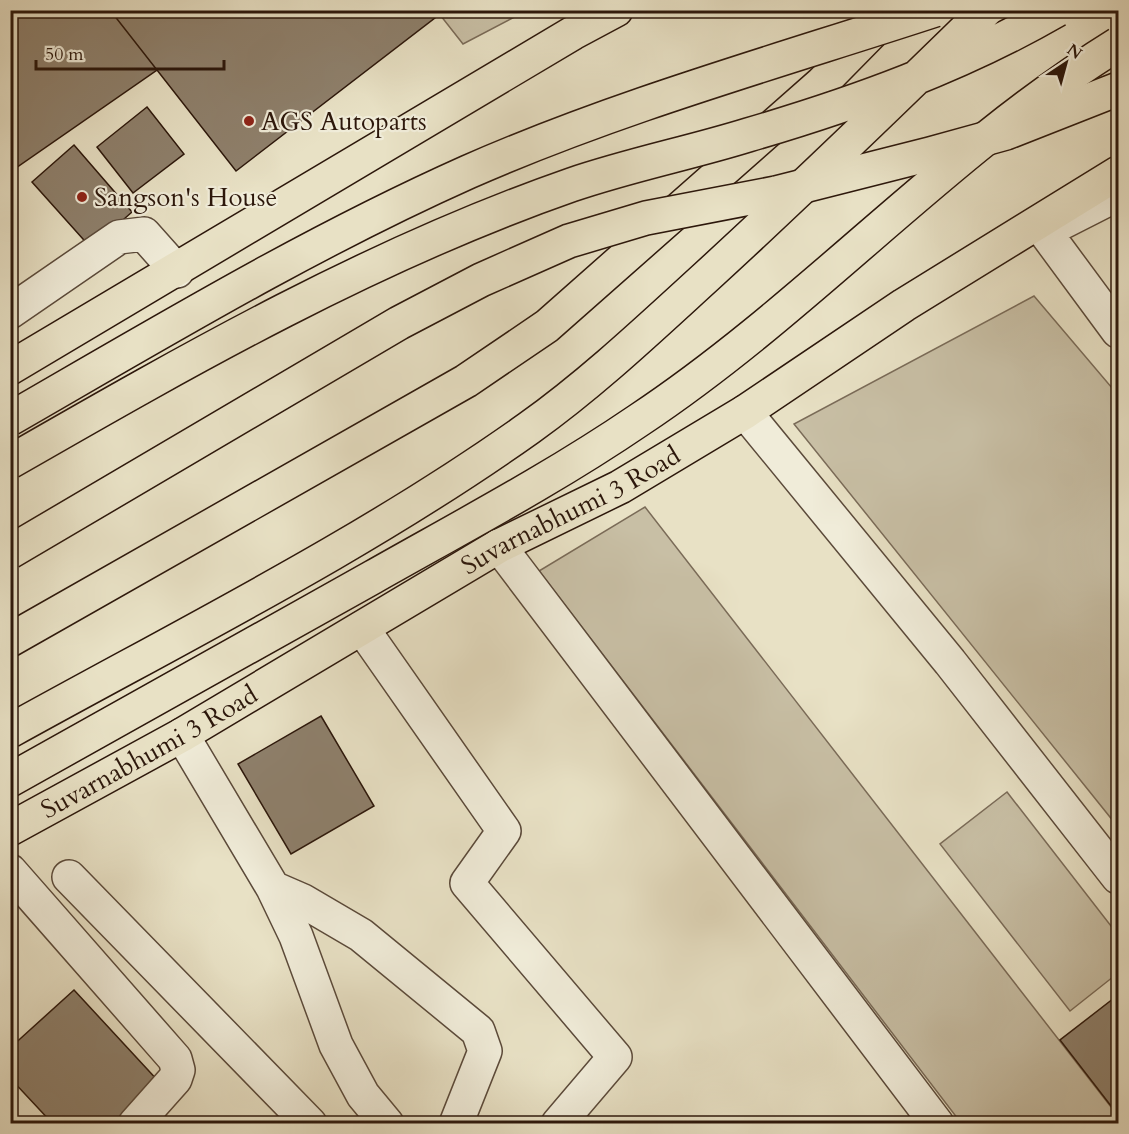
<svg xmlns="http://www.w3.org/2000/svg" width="1129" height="1134" font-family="Cardo,serif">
<rect width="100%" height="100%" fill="#e8e1c5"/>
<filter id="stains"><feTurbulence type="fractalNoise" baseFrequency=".00333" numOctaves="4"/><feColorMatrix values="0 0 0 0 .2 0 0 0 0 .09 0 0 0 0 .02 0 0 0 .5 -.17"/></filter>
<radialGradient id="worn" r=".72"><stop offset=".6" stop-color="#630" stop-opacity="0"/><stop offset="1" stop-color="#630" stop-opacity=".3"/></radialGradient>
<!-- green -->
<path fill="#c8bfa5" stroke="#7a6b58" stroke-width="1.5" d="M437 11H526L463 44Z
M1034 296 1118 395V827L794 424Z
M645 507 1118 1116V1123H961L539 571Z
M1007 792 1118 935V973L1070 1011 940 844Z"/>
<!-- building -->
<path fill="#8e806c" stroke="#2c170b" stroke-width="1.5" d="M10 10H110L157 70 10 172Z
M110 10H437L440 14 236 171Z
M147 107 184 154 133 193 97 147Z
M74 145 132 212 91 248 32 182Z
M321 716 374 806 291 854 238 764Z
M74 990 160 1083 116 1124H53L10 1078V1048Z
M1118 995V1115L1060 1040Z"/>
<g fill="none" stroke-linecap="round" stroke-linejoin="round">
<!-- minor casing -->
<g stroke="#5b4a3a" stroke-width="36">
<path id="minor" d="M1061 223 1118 194
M1045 232 1118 331
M10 312 119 237 144 234 177 271
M745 412 950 662 1118 877
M499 546 937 1124
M362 628 504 831 467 883 615 1057 558 1124
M182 735 273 888 296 936 336 1045 363 1095 387 1124
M10 871 175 1059 178 1070 175 1079 135 1124
M69 877 310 1124
M273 888 303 901 361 935 478 1031 485 1051 456 1124"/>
</g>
<!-- major casing -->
<g stroke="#2c170b" stroke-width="36">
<g id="major">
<path d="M10 368 573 33 616 10"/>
<path d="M10 640 466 381 547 326 822 83 881 23"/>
<path id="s1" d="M10 829 182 735 499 546 620 487 745 412 904 305 1118 173"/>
</g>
</g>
<!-- minor -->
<use href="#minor" stroke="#f0ecd9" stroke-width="33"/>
<!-- major -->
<use href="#major" stroke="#e8e1c5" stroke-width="33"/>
<!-- major-bridge casing -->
<g stroke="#2c170b" stroke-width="36" stroke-linecap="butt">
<path id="major-bridge" d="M10 552 399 323 481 280 569 241 646 218 776 193 930 154 1006 133 1118 89"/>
</g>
<!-- highway-bridge casing -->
<g stroke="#2c170b" stroke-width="36" stroke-linecap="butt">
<path id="highway-bridge" d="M10 419C161 332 309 243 468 172 618 106 779 61 935 10
M10 462C191 358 373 254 571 185 629 165 690 153 748 135 854 104 960 66 1057 10
M10 731C185 634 366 544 529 428 592 383 649 329 706 277 801 190 894 100 986 10
M10 780C131 712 252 644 373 577 463 526 554 478 639 420 809 307 945 151 1118 44"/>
</g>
<!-- major-bridge -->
<use href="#major-bridge" stroke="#e8e1c5" stroke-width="33"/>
<!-- highway-bridge -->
<use href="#highway-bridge" stroke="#e8e1c5" stroke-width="33"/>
</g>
<!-- markers -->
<g fill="#8f2418" stroke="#f0ecd9" stroke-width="2">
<circle cx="249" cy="121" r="6"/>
<circle cx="82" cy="197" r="6"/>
</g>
<g text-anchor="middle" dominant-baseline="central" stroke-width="4.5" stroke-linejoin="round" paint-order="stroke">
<!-- poi labels -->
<g font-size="26" fill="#2c170b" stroke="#f0ecd9" text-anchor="start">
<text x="261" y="121">AGS Autoparts</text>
<text x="94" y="197">Sangson's House</text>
</g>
<!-- street labels -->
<g font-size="26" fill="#2c170b" stroke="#f0ecd9">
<text stroke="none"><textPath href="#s1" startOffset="645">Suvarnabhumi 3 Road</textPath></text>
<text stroke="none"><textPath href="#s1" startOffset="159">Suvarnabhumi 3 Road</textPath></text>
</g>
</g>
<!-- margin -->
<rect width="1129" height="1134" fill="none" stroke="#e8e1c5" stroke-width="36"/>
<rect x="12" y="12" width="1105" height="1110" fill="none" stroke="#2c170b" stroke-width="3"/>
<rect x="18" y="18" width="1093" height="1098" fill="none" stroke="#2c170b" stroke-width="1.5"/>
<!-- north arrow -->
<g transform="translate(1066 63) rotate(36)" stroke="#f0ecd9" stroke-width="4.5" paint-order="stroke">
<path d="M0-4.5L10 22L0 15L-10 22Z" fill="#2c170b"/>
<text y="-9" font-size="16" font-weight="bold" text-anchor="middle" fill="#2c170b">N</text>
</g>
<!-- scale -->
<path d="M36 60v9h188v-9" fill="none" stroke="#2c170b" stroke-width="3"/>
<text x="45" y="60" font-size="18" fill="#2c170b" stroke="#f0ecd9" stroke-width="4.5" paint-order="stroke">50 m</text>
<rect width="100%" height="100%" filter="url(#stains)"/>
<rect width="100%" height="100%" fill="url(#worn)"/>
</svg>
